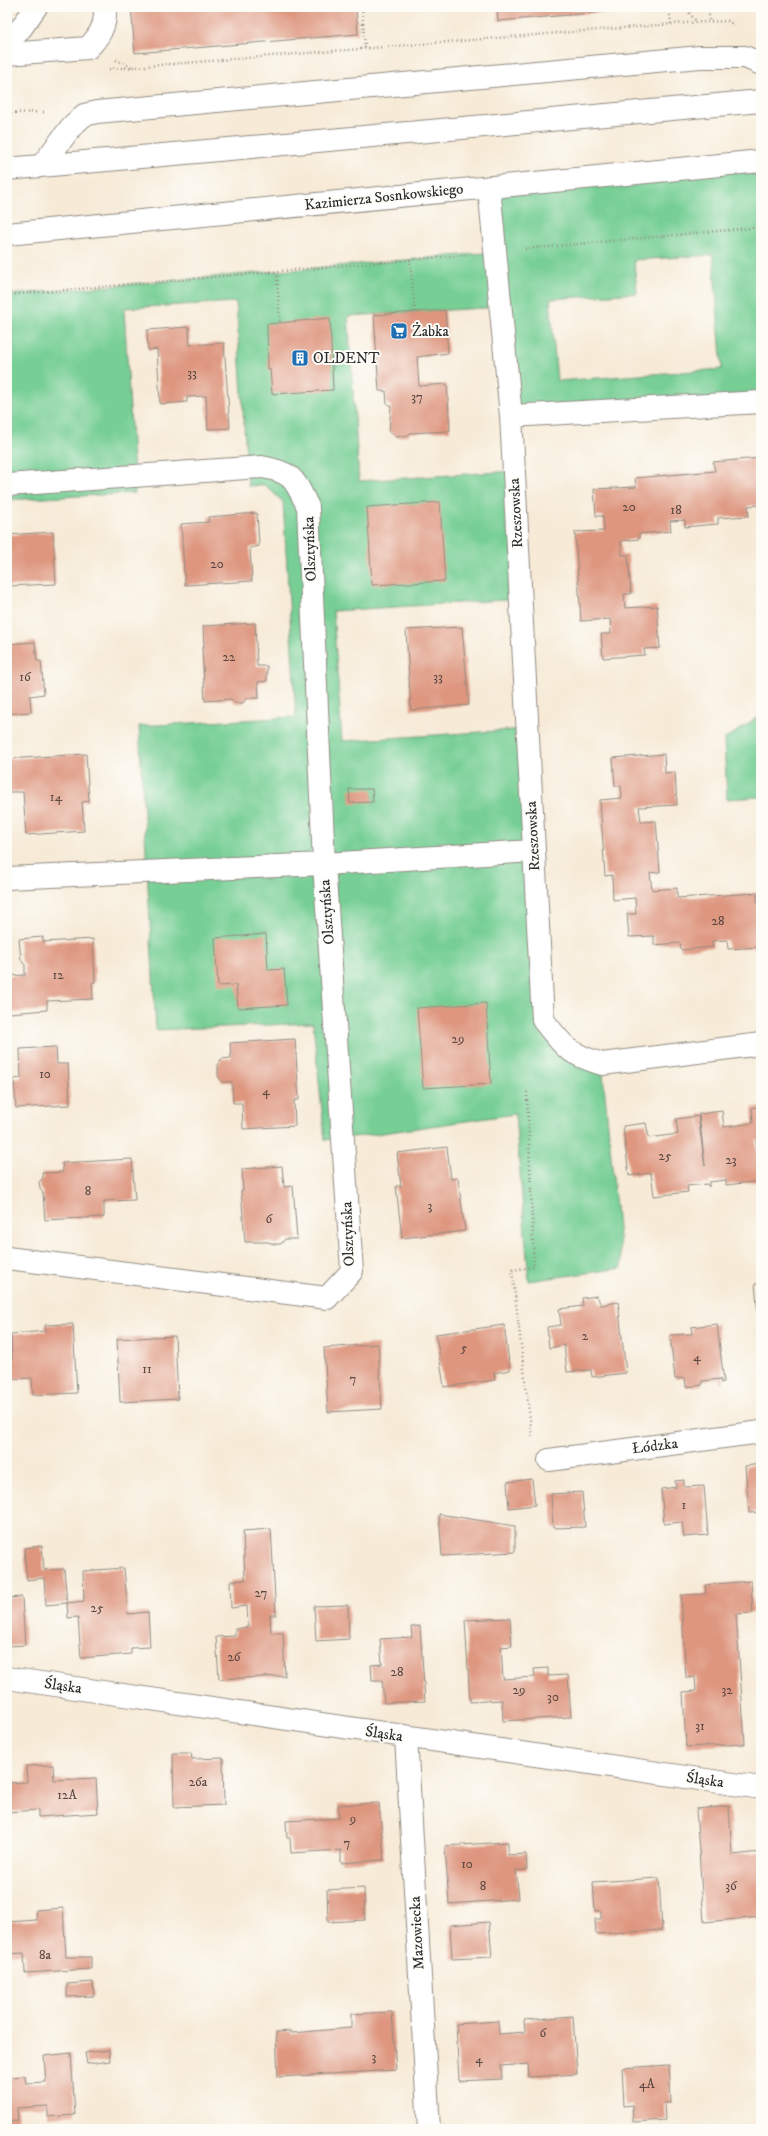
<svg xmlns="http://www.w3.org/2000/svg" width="768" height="2136" font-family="'IM FELL DW Pica',serif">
<rect width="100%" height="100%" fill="#fdfcf7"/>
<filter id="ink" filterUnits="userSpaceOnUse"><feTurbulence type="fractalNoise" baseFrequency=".025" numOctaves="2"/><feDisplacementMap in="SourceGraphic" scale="8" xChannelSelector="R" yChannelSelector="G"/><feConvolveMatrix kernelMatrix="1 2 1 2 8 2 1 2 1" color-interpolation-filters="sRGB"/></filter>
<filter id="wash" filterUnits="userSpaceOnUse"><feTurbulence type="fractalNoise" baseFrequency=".012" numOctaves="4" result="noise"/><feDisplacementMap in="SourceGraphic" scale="16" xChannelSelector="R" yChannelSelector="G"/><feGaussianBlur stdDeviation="0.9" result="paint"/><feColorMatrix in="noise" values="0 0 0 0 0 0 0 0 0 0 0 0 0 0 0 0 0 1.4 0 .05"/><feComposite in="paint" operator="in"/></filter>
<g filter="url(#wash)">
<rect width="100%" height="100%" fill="#f7ebd8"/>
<!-- green -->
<path fill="#77cf95" stroke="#517d60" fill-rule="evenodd" d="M761 161V402L511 416 500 307 348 316 359 481 514 471 521 599 333 611 342 741 527 729 543 1019 602 1064 622 1268 529 1281 515 1114 362 1136 325 1140 313 1023 156 1030 139 726 296 717 283 502 265 485 248 486 236 302 124 308 135 493 7 500V295L496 252 489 187ZM713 255 722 369 557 381 550 299 637 293 634 260Z
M761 715V797L727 799 724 740Z"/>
<g id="blocks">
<!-- building -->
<path fill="#de967f" d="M131 7H356L358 34 135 53Z
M497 7H651V8L498 21Z
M445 310 448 353 417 357 419 386 447 384 450 431 410 433 408 436 397 437 389 431 391 406 387 404 386 391H379L374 315Z
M330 318 333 390 272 394 270 369 268 370 267 324Z
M189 327 190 345 224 343 230 428 208 429 206 396 187 397V402L160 404 157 349 148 350 147 330Z
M761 458V505L748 506 749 516 718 518V524L705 525 685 527V520L670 521 671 531 639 534V539L621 541 622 555H628L631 594H624L625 608 657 606 660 648 644 649 645 655 603 658 601 634H611L610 619 581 621 575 532 604 531 603 516H596L594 489 636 487 635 478 715 471 713 462Z
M440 502 445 581 372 585 367 507Z
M257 513 259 546 250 548 252 581 185 585 181 524 209 522 208 517Z
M53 532 56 584 7 586V535Z
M255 623 257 666H267V681L258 682 259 698H247L243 703H235L231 699 205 701 202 647H204L203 626Z
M462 627 469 705 411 710 406 630Z
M35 642 37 661H41L44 694 30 696 31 712 7 714V644Z
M86 754 89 801 82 802 84 831 26 835 23 792H7V759Z
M664 754 665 773 675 772 677 805 639 807 641 822 656 821 660 872 650 873 652 890 677 888V898L757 893V902H761V955L759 947 728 949 727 940 712 941 713 947 681 950 680 943 654 945V936L629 937 627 914H636L635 898 613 900 612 875 605 876 600 800 622 798 621 786H615L613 758Z
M349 789H372L373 802 350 803Z
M266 934 268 970 284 969 287 1005 238 1008 236 985 218 986 215 938Z
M43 937V942L93 939 95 982 92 983 93 999 47 1001V1010L9 1013 7 976 25 975V965L21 960 19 939Z
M486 1003 491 1084 423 1088 417 1008Z
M295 1039 299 1100H294L295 1126 243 1129 242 1103H233L232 1082H222L218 1076V1066L221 1059 231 1058 230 1043Z
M56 1047 57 1064H68L70 1105 16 1108 14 1079 21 1078 20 1049Z
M761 1106V1140L756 1141 761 1181 726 1185V1180L709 1182V1187L707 1184 687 1186 688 1192 654 1196 651 1173 629 1176 623 1126 646 1123 649 1138 678 1134 676 1119 698 1116 705 1166 699 1114 722 1111 724 1127 753 1123 752 1108Z
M447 1147 451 1179 458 1178 465 1231 402 1238 396 1186H401L397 1153Z
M132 1159 135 1200 104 1201V1217L45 1220 43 1193 40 1189 39 1182 43 1178 42 1173 63 1172 62 1163Z
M282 1166 284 1187 293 1186 297 1239H285L281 1244H274L268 1242H245L241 1190H243L242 1169Z
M761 1283V1323H759L755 1284Z
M597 1296 601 1305 618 1302 626 1373 592 1377 591 1370 567 1372 564 1345 549 1348 547 1327 561 1325 559 1309 583 1306 582 1298Z
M73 1324 77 1393 33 1395 32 1378 13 1379 11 1334 46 1331 45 1325Z
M717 1324 724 1382 721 1383V1379L702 1381V1385L686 1387 685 1378 675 1379 670 1335 692 1334 691 1327Z
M504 1325 510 1370 494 1373 495 1380 444 1387 436 1334Z
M175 1336 178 1399 120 1402 117 1339Z
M378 1344 382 1409 328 1412 324 1348Z
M761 1464V1512L749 1513 745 1466Z
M532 1479 535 1505 509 1508 507 1482Z
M684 1480V1487L704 1486 708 1535 684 1537 682 1522 664 1524 661 1489 676 1487 675 1481Z
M582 1492 585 1527 553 1528 551 1494Z
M439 1514 515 1526V1552L442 1556Z
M271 1529 276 1615H270L271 1633H283L285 1676 219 1679 216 1637 235 1636V1629L248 1627 247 1606 231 1608 230 1581 245 1580 243 1531Z
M42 1546 44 1570 64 1569 67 1603 46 1605 44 1578 27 1580 24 1548Z
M124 1568 128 1614 148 1612 150 1647 131 1648V1654L81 1658 78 1617 68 1618 67 1603 84 1601 83 1571Z
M751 1581 753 1613 736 1614 745 1744 686 1747 683 1692 696 1691 695 1677 686 1678 681 1595 706 1594 705 1585Z
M22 1597 25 1645 7 1646V1598Z
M348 1605 349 1639 316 1641 314 1606Z
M510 1618 512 1646 501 1647 503 1679 535 1677 534 1669 548 1668V1676L568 1675 571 1717 503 1721 502 1700 470 1702 465 1620Z
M420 1626 425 1701 384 1703 382 1680H372L371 1665 382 1664 380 1639 412 1637 411 1627Z
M173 1753H191L192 1759 223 1758 224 1805 174 1807Z
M53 1765 54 1780 96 1778 98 1813 38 1817V1810L7 1812V1783L27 1782 26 1766Z
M379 1803 384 1860 341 1863V1850L291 1853 290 1838H287L286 1821 339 1818 338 1805Z
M729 1806 732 1855 761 1852V1917L704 1922 696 1809Z
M508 1842V1855L526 1854 527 1870H516L519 1899 449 1904 445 1846Z
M659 1878 662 1930 596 1934 595 1919H601V1911H595L593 1882Z
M364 1888 365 1920 328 1922 327 1890Z
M63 1908 66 1957H91V1969L25 1973 24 1953 7 1954V1922L37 1920 36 1910Z
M489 1922 492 1957 452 1959 450 1925Z
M93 1982 94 1996 67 1997V1984Z
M392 2012 396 2070 278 2077 276 2032 291 2031V2033L351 2028V2014Z
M573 2016 577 2074 529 2077 528 2064 501 2066 502 2079 459 2081 456 2024 498 2021 499 2034 525 2032 524 2020Z
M109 2050 110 2061 87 2064 85 2053Z
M71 2053 75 2115 48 2117V2106L17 2108 18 2121 7 2122V2077L25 2076 26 2083 46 2082 44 2056Z
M669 2065 671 2103H664L665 2120 633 2122 632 2105 624 2106 622 2068Z"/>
</g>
</g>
<g filter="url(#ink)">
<use href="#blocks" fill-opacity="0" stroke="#918b82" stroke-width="1"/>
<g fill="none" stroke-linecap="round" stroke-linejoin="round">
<!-- minor casing -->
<g stroke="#918b82" stroke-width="24">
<path id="minor" d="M7 41 19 31 36 7
M7 54 88 48C99 37 108 23 104 7
M43 164 72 126 84 115 97 112 700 57H745L761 64
M7 169 761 101
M489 187 511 416 543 1020C564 1047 568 1054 602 1064L761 1044
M7 234 761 161
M511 416 761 402
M7 485 262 467C294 472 295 481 308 507L324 864 352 1271 327 1298 7 1258
M7 878 324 864 533 851
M549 1460 761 1432
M7 1678 761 1788
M406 1737 429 2129"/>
</g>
<!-- path -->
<path stroke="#918b82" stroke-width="2.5" stroke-dasharray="1 3" stroke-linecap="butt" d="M362 7 365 48
M669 7 671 24
M684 7 697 22
M709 7V21
M116 60 132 67
M109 69 685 23 728 21 736 27
M7 113 45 112
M525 249 761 227
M410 259 415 312
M277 276 280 324
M7 295 466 255
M527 1092 534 1267 512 1270 532 1436"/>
<!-- minor -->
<use href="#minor" stroke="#fff" stroke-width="22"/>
</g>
</g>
<!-- icons -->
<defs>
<g id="supermarket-square" transform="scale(0.9)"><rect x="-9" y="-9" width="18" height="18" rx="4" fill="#1f6fb2" stroke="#fdfcf7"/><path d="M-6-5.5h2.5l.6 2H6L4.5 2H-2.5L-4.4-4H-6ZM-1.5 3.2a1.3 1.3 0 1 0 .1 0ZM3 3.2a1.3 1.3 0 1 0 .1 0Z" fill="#fff"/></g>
<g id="building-square" transform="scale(0.9)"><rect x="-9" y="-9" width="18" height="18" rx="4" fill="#1f6fb2" stroke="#fdfcf7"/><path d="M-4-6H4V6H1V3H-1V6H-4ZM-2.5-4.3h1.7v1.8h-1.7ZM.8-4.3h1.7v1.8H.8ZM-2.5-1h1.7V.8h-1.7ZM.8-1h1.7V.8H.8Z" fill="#fff"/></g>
</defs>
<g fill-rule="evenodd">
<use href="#supermarket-square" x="399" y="331"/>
<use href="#building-square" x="300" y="358"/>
</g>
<g text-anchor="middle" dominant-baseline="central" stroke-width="4" stroke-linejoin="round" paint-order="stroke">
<!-- number labels -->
<g font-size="13" fill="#584640">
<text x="192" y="373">33</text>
<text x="417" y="397">37</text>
<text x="629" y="507">20</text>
<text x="676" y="510">18</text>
<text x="217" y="564">20</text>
<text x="229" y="657">22</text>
<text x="25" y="677">16</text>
<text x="438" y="677">33</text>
<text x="56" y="797">14</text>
<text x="718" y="921">28</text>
<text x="58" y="975">12</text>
<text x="458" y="1039">29</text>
<text x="45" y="1074">10</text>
<text x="266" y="1091">4</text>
<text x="665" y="1156">25</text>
<text x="731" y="1160">23</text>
<text x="88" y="1191">8</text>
<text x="430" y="1206">3</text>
<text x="269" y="1219">6</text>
<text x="585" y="1336">2</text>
<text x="464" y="1348">5</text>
<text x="697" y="1357">4</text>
<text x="147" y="1369">11</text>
<text x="353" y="1379">7</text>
<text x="684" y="1505">1</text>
<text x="261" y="1593">27</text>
<text x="97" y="1608">25</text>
<text x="234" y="1657">26</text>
<text x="397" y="1672">28</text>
<text x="519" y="1690">29</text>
<text x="727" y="1690">32</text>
<text x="553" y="1697">30</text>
<text x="700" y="1726">31</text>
<text x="198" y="1782">26a</text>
<text x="67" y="1795">12A</text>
<text x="353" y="1819">9</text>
<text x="347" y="1843">7</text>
<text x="467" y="1864">10</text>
<text x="483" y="1886">8</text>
<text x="731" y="1886">36</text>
<text x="45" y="1955">8a</text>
<text x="543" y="2033">6</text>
<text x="374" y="2057">3</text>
<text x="479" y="2059">4</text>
<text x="647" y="2084">4A</text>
</g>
<!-- street labels -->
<g font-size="15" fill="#2b2b2b" stroke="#fdfcf7">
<text transform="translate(384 197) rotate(-6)">Kazimierza Sosnkowskiego</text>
<text transform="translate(516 513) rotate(-93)">Rzeszowska</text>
<text transform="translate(310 549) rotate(-92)">Olsztyńska</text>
<text transform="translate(533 836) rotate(-93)">Rzeszowska</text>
<text transform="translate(327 912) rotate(-94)">Olsztyńska</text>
<text transform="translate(348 1234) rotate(-92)">Olsztyńska</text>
<text transform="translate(655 1446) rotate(-7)">Łódzka</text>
<text transform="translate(63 1686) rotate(8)">Śląska</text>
<text transform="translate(384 1734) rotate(8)">Śląska</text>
<text transform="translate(705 1780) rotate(8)">Śląska</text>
<text transform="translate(417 1933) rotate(-93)">Mazowiecka</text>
</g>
<!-- poi labels -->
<g font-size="15" fill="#2b2b2b" stroke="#fdfcf7" text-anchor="start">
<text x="412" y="331">Żabka</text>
<text x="313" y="358">OLDENT</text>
</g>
</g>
<!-- margin -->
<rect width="768" height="2136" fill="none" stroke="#fdfcf7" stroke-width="24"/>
</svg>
